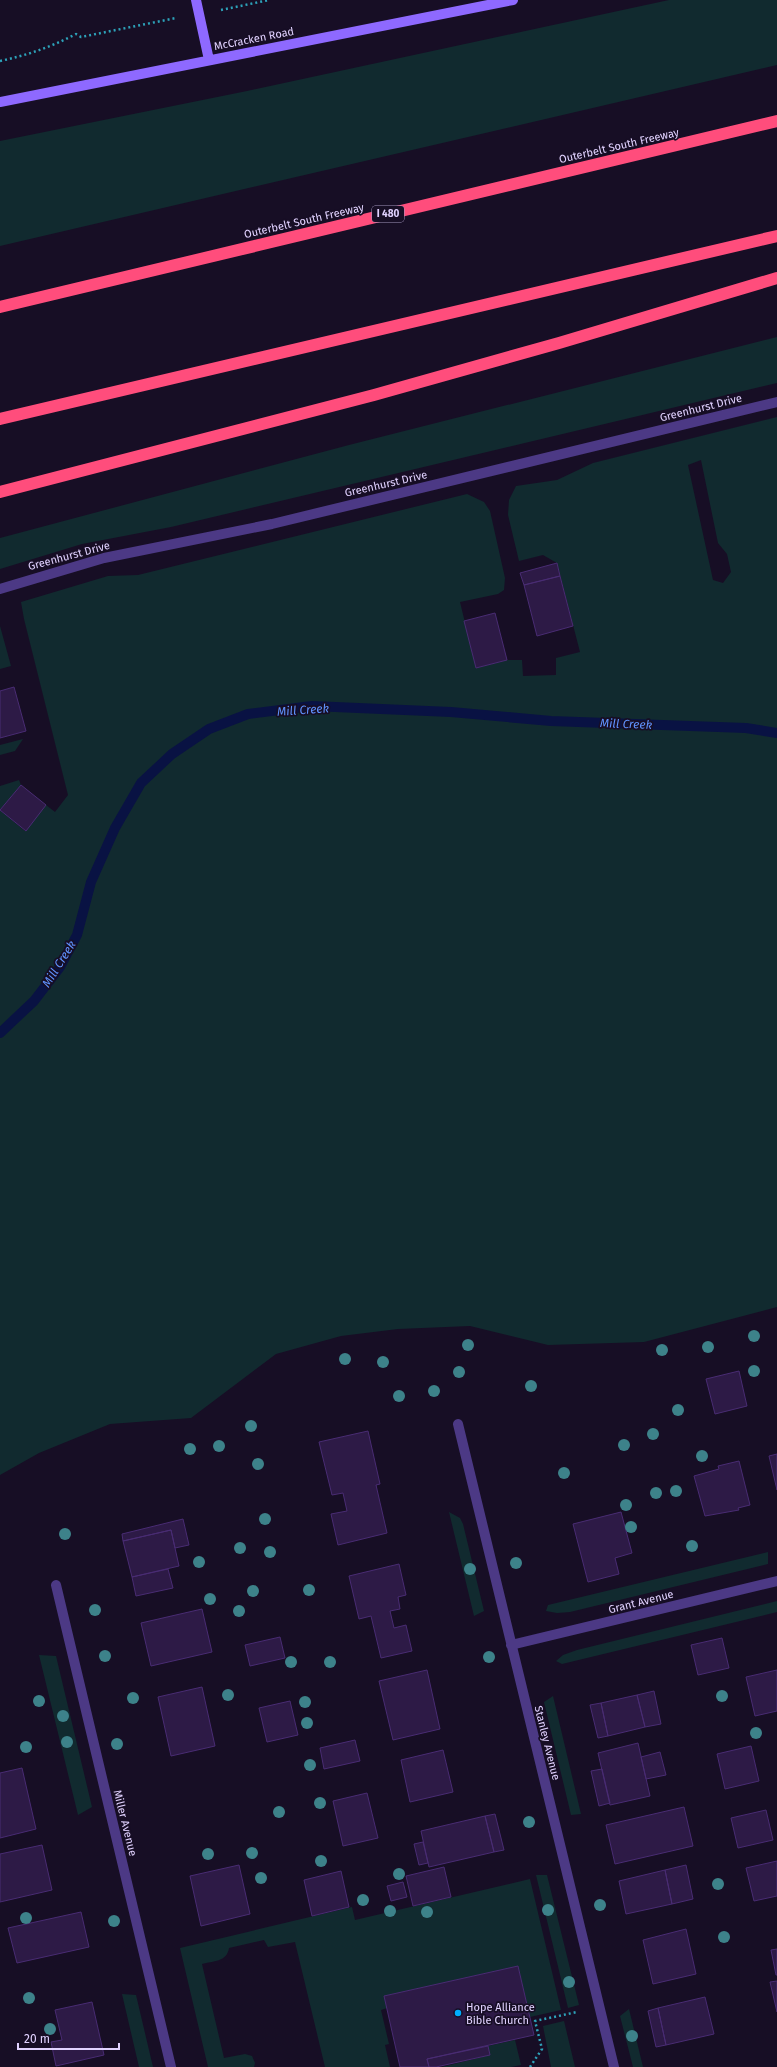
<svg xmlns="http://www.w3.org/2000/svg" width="777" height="2067" font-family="'Fira Sans',sans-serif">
<rect width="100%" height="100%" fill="#170e25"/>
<!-- green -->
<path fill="#112a2f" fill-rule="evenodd" d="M669 0H777V65L0 246V141L247 91Z
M777 337V383L171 527 82 544 0 569V538L349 445Z
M777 417V1307L644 1342 548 1345 470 1326 398 1329 341 1336 276 1354 191 1418 110 1424 39 1453 0 1475V786L19 780 21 785 0 810 25 831 46 805 55 812 68 795 24 619 21 602 108 576 138 575 467 494 484 502 490 511 505 578 504 590 498 594 460 602 476 668 507 660H522L523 676 556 675V658L580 652 557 563 543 555 519 561 508 515 509 500 516 486 557 480 593 463ZM701 460 718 543 727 554 731 572 723 583 713 580 688 465Z
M0 626 11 666 0 669Z
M23 739 15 751 0 755V745Z
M449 1512 460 1518 463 1524 484 1611 474 1616Z
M768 1552V1564L570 1612 557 1613 546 1611 548 1605Z
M777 1601V1612L562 1664 556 1661 563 1655 577 1650Z
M39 1655 56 1656 92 1807 78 1815Z
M553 1696 581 1814 571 1815 544 1702Z
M536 1875H547L579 2005 568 2008Z
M530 1879 561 2010 530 2017 518 1966 385 1996 387 2008 381 2010 389 2044 385 2045 390 2067H325L295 1942 268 1947 264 1940 229 1948C227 1962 213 1961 202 1964L224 2058 245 2054 252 2056 255 2063 254 2067H208L180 1948 352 1907 355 1920Z
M122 1994 136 1995 153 2067H139Z
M629 2009 643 2067H633L620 2016Z
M564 2021 575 2067H551L543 2026Z
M515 2040 521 2065 511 2067H442L490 2055 488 2046Z"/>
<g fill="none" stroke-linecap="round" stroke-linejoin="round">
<!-- stream -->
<path stroke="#091243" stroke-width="10" d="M0 1033 34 1001 60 967 77 935 91 882 115 828 141 783 172 754 209 729 248 714 312 706 451 712 551 721 746 728 777 733"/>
</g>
<!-- building -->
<path fill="#2d1a46" stroke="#492c73" d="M557 563 560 576 524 585 520 573Z
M560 576 573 626 537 636 524 585Z
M495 613 507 660 476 668 464 621Z
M14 687 26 731 0 738V691Z
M21 785 46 805 26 831 0 810Z
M739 1371 747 1406 715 1414 706 1379Z
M368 1431 380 1484 376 1485 387 1533 338 1545 331 1514 347 1511 343 1493 332 1495 319 1442Z
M777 1454V1490L769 1456Z
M739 1461 750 1505 738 1508 739 1510 705 1516 694 1476 719 1469 718 1466Z
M621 1512 632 1553 615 1558 619 1574 588 1582 573 1524Z
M183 1519 189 1545 175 1548 171 1530 123 1541 122 1534Z
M171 1530 179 1566 132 1577 123 1541Z
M399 1564 406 1595 398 1597 400 1609 390 1611 394 1628 406 1625 412 1651 381 1658 371 1616 359 1619 349 1576Z
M168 1569 173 1588 136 1596 132 1577Z
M202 1609 212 1652 151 1666 141 1623Z
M280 1637 285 1658 250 1666 245 1645Z
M722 1638 729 1668 698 1675 691 1645Z
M427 1670 440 1729 393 1740 379 1681Z
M777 1670V1711L755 1716 746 1677Z
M202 1687 215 1746 171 1756 158 1697Z
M654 1691 661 1724 645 1727 637 1695Z
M637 1695 645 1727 608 1736 601 1703Z
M290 1701 298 1735 267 1742 259 1708Z
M601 1703 608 1736 598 1738 590 1705Z
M355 1740 360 1761 324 1769 320 1748Z
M638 1743 650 1796 610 1805 598 1753Z
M751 1746 759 1781 725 1789 717 1754Z
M443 1750 453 1792 410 1802 401 1760Z
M660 1752 666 1775 646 1779 641 1757Z
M22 1768 36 1829 0 1838V1773Z
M602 1769 610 1803 599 1806 591 1771Z
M367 1793 378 1838 343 1846 333 1801Z
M684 1807 693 1846 615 1864 606 1825Z
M766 1810 773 1840 738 1848 731 1818Z
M495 1814 504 1850 494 1852 485 1816Z
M485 1816 494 1852 429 1867 421 1831Z
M423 1842 428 1863 419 1865 414 1844Z
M42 1845 52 1890 0 1902V1854Z
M777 1861V1896L754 1901 746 1868Z
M239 1865 250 1914 201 1926 190 1876Z
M686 1865 693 1899 672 1904 665 1870Z
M444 1867 451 1897 413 1906 406 1876Z
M665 1870 672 1904 626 1914 619 1881Z
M341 1871 349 1907 312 1916 304 1880Z
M403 1882 407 1897 391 1901 387 1886Z
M81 1912 89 1947 17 1963 8 1928Z
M686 1929 696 1974 653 1984 643 1940Z
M777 1949V1975H776L771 1950Z
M518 1966 534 2035 427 2059 429 2067H400L384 1996Z
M777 1981V2012L770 1982Z
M705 1997 714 2034 666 2045 658 2008Z
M92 2002 104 2055 56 2066 51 2042 62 2040 55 2010Z
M658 2008 666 2045 656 2047 648 2011Z
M488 2046 490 2055 436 2067H429L427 2059Z"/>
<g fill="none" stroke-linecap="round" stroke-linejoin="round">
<!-- path -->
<path stroke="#2da2b9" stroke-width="2.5" stroke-dasharray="2 3" stroke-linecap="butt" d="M221 10 269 0
M0 61C28 55 51 47 76 34L81 37 176 18
M530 2067 542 2049 535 2021 577 2012"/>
<!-- street -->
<path stroke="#4c3985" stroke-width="10" d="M0 589 104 558 272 524 777 402
M458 1424 614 2067
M56 1585 171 2067
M511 1645 777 1581"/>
<!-- secondary -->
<path stroke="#8e69ff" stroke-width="10" d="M196 0 209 60
M0 102 513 0"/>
<!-- highway -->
<path stroke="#ff4d7c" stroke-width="12" d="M0 307 777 121
M0 419 777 236
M0 492 374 395 559 343 777 278"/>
</g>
<!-- trees -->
<g fill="#3d828a">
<circle cx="754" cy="1336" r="6"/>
<circle cx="468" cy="1345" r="6"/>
<circle cx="708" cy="1347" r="6"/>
<circle cx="662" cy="1350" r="6"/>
<circle cx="345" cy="1359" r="6"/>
<circle cx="383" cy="1362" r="6"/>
<circle cx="754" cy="1371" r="6"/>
<circle cx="459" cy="1372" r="6"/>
<circle cx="531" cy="1386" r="6"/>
<circle cx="434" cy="1391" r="6"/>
<circle cx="399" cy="1396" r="6"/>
<circle cx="678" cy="1410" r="6"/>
<circle cx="251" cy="1426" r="6"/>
<circle cx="653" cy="1434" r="6"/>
<circle cx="624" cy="1445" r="6"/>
<circle cx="219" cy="1446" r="6"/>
<circle cx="190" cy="1449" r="6"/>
<circle cx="702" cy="1456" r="6"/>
<circle cx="258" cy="1464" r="6"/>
<circle cx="564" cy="1473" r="6"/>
<circle cx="676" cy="1491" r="6"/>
<circle cx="656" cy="1493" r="6"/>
<circle cx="626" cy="1505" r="6"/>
<circle cx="265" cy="1519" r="6"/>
<circle cx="631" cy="1527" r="6"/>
<circle cx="65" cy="1534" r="6"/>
<circle cx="692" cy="1546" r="6"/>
<circle cx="240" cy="1548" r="6"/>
<circle cx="270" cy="1552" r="6"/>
<circle cx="199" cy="1562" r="6"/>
<circle cx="516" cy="1563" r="6"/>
<circle cx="470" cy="1569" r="6"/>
<circle cx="309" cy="1590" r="6"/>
<circle cx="253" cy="1591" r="6"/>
<circle cx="210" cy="1599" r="6"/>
<circle cx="95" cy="1610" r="6"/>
<circle cx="239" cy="1611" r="6"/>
<circle cx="105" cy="1656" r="6"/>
<circle cx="489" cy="1657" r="6"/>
<circle cx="291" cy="1662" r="6"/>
<circle cx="330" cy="1662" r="6"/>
<circle cx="228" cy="1695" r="6"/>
<circle cx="722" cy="1696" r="6"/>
<circle cx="133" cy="1698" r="6"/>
<circle cx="39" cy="1701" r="6"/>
<circle cx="305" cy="1702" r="6"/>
<circle cx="63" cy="1716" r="6"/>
<circle cx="307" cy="1723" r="6"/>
<circle cx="756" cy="1733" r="6"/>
<circle cx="67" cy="1742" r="6"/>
<circle cx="117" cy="1744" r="6"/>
<circle cx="26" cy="1747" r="6"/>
<circle cx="310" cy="1765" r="6"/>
<circle cx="320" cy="1803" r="6"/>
<circle cx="279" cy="1812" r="6"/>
<circle cx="529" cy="1822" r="6"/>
<circle cx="252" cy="1853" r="6"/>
<circle cx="208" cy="1854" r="6"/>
<circle cx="321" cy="1861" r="6"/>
<circle cx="399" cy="1874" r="6"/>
<circle cx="261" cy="1878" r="6"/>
<circle cx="718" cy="1884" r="6"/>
<circle cx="363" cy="1900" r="6"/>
<circle cx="600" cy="1905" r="6"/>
<circle cx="548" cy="1910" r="6"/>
<circle cx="390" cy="1911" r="6"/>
<circle cx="427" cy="1912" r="6"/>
<circle cx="26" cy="1918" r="6"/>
<circle cx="114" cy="1921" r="6"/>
<circle cx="724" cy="1937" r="6"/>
<circle cx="569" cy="1982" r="6"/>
<circle cx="29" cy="1998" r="6"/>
<circle cx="50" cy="2029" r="6"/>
<circle cx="632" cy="2036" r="6"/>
</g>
<!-- markers -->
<circle fill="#00adfd" stroke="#170e25" stroke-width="1.5" cx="458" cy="2013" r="4"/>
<g text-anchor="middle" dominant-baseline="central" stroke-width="3.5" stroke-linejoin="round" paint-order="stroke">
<!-- shield labels -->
<rect fill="#170e25" stroke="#a497be" stroke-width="1" x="372" y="206" width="32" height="16" rx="3"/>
<g font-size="10" font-weight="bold" fill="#e1d2ff">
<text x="388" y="214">I 480</text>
</g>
<!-- street labels -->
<g font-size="11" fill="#e1d2ff" stroke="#170e25">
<text transform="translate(254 39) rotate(-11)">McCracken Road</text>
<text transform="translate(619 146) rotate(-13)">Outerbelt South Freeway</text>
<text transform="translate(304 221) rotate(-13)">Outerbelt South Freeway</text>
<text transform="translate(701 408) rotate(-14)">Greenhurst Drive</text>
<text transform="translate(386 484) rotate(-13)">Greenhurst Drive</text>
<text transform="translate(69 556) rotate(-15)">Greenhurst Drive</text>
<text transform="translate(641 1602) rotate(-14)">Grant Avenue</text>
<text transform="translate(547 1743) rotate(76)">Stanley Avenue</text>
<text transform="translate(125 1823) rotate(76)">Miller Avenue</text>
</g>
<!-- poi labels -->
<g font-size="11" fill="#e1d2ff" stroke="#170e25" text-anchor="start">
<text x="466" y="2007">Hope Alliance<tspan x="466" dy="13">Bible Church</tspan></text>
</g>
<!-- water labels -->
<g font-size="12" font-style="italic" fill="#6093ff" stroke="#170e25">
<text transform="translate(303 710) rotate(-4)">Mill Creek</text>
<text transform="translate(626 724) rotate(2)">Mill Creek</text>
<text transform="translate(59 964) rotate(-58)">Mill Creek</text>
</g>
</g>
<!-- scale -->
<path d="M18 2043v6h101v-6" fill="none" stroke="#e1d2ff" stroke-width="2"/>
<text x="24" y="2043" font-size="12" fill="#e1d2ff" stroke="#170e25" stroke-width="3" paint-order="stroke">20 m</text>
</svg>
